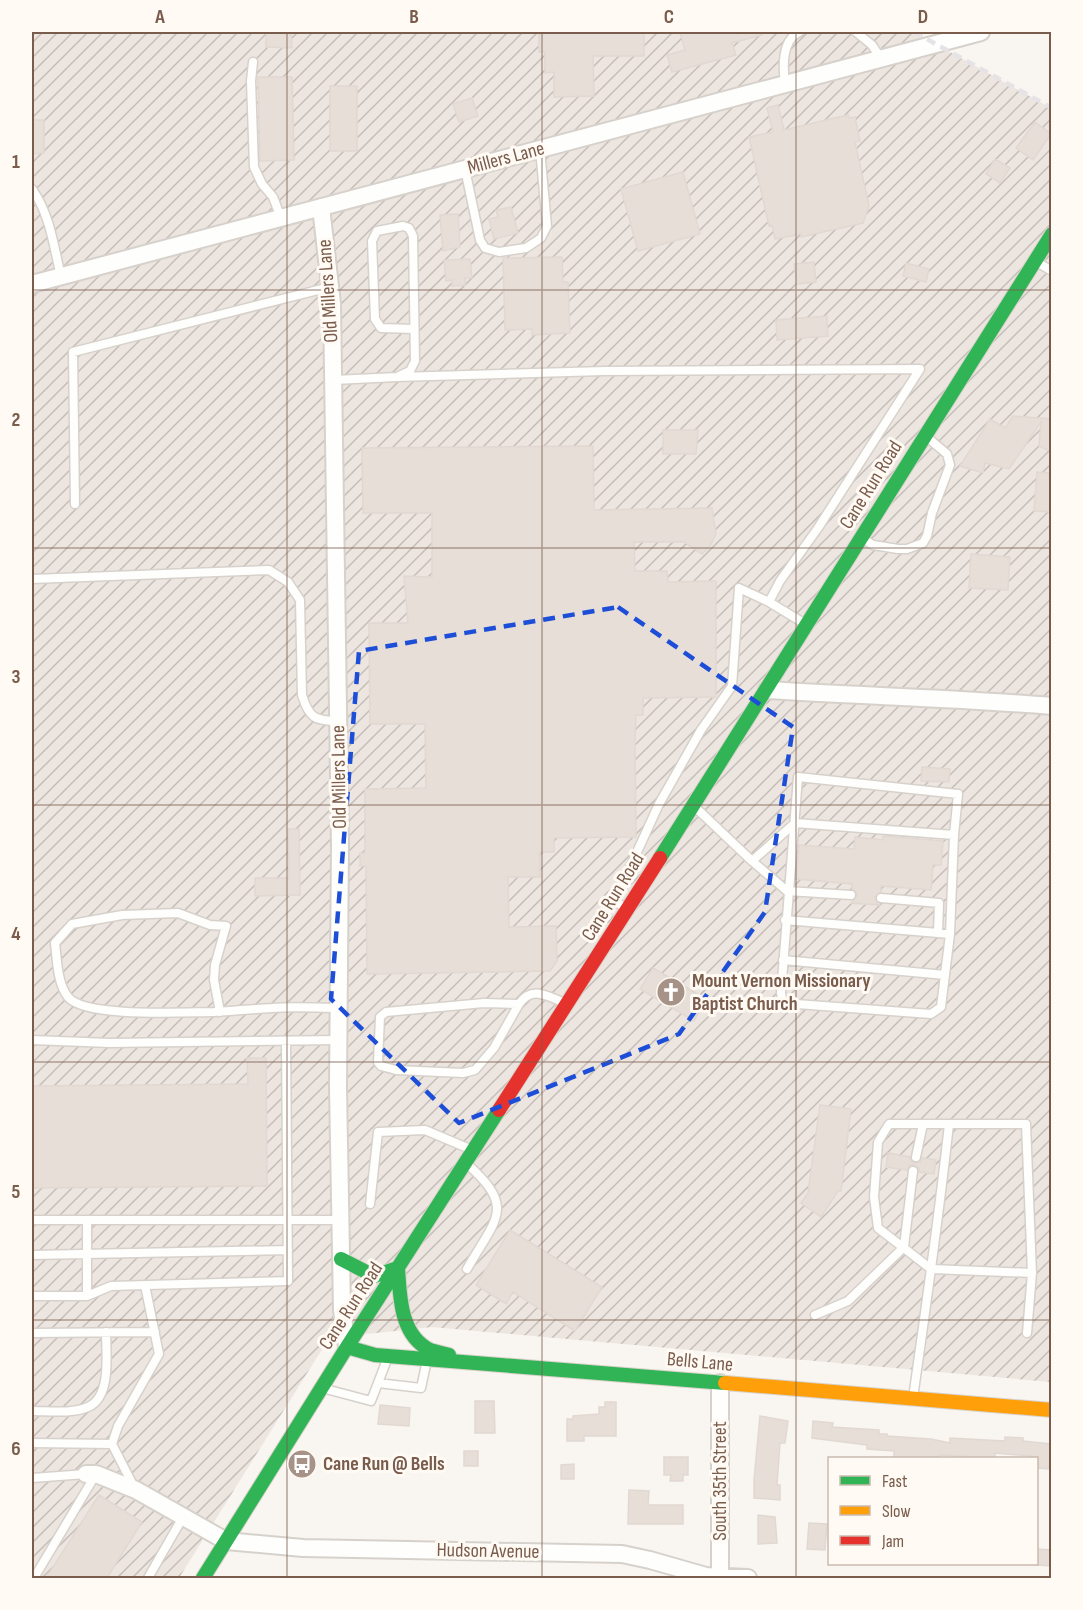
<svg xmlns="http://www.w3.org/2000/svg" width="1083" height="1610" font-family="'Sofia Sans Condensed',sans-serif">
<defs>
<pattern id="industrial-furrows" width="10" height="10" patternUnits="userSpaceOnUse" patternTransform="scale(1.5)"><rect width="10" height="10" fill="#ede5e0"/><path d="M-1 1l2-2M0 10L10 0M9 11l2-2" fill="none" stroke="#c5bdb8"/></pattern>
</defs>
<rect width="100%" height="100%" fill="#f9f5f0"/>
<!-- industrial -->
<path fill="url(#industrial-furrows)" d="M32 32H914L1051 108V1382L432 1327 329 1338 179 1578H32Z"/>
<!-- building -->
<path fill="#e6ded7" stroke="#e2d8d2" stroke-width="1.5" d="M266 32H291L292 48 266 47Z
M539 32H644V56H593L594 96 554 97V72L545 73V52H539Z
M680 32H762V35L732 43 736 55 672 72 667 55 685 50Z
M258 77H292L294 160 260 161Z
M330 86H357V151H330Z
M472 98 478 116 459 122 453 104Z
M778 105 784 130 848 115 849 118 855 117 860 141 855 142 869 206 863 223 801 237V234L775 239 772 225 769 226 749 137 773 132 767 108Z
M32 120H44V153L32 154Z
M1035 122 1051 134 1033 160 1016 148Z
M995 159 1010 168 1000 183 986 174Z
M683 172 700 234 638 251 621 189Z
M511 207 518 233 494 239 489 219 498 217 496 210Z
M458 214 460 247 443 251 440 215Z
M562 257 563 282H568L570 333 532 335V329L505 330 503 258Z
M470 259 472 278H465V285L452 286V280L446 281 444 260Z
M814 262 816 282 797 284 794 264Z
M906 263 929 269 926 282 903 276Z
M827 316 828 336 777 340 776 320Z
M1013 416 1052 419V452L1039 446 1041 422 1009 469 985 463 983 473 960 466 990 419 1005 428Z
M663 430H698L696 454H663Z
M593 446 594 510 712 508 716 534 710 546 702 554 684 542H634L635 571H667L668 582 716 581V697L643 698V715H636L635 741 636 837 554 838V852H540V877H508L509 927 556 926 557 961 550 971 367 974 366 866H360V853H365V789L426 788 425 724H370L369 623H408L404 576 432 577V513H363L362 448Z
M1037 472 1052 473V512L1034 511Z
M971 554 1010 557 1008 590 969 588Z
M922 767 950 769 949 782 921 781Z
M288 829H299L300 895 255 896V878H289Z
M883 836 943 841 941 865H933L931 890 881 886V892L875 897 876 901 880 905 851 903 857 896 856 892 852 889V884L796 879 799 845 854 849 855 837 883 840Z
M653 968 701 996 699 998 705 1001 694 1021 640 989Z
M247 1058H266L267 1186 32 1188V1086L248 1084Z
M820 1105 851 1109 841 1191H838L821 1217 801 1203 808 1193Z
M888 1153 910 1157 911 1161 915 1163 920 1162 922 1158 936 1160 934 1174 919 1172V1168L914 1165H910L907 1170 886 1167Z
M510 1230 602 1287 575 1331 513 1292 506 1304 476 1285Z
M475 1401H494L495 1433H475Z
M605 1402H616V1436H584V1441H567V1419H573V1416L599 1414V1407H605Z
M380 1405 410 1408 409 1426 378 1424Z
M760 1416 788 1421 785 1443H780L777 1485H780V1500L754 1498V1480Z
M813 1421 833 1423 832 1427 879 1430V1434H887V1436L931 1439 950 1443V1438L1005 1441V1437L1023 1438V1441L1051 1444 1049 1469 1036 1468V1458H1031V1456L1006 1454 995 1453V1458L940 1455V1458H894V1451L867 1449V1445L812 1438Z
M464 1451H478V1466H464Z
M664 1457H688V1475H683V1481H670L671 1475H664Z
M574 1464V1479H561V1465Z
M629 1490 649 1491 648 1505H683V1524H628Z
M99 1495 142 1522 107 1578H46Z
M758 1515 775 1517 777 1543 758 1544Z
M809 1523 827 1524 825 1550 807 1549Z
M1036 1549 1052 1550V1566L1036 1565Z"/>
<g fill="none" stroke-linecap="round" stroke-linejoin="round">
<!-- lane casing -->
<g stroke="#d7d1cb" stroke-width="11">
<path id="lane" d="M856 32 872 45 881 59
M253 62 251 81 254 167 262 184 273 197 281 218
M785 85C783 68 781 41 799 32
M465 169 480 240 485 248 499 252 526 248 541 238 547 226 540 149
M32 189C50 214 54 247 61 277
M1035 261 1052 271
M397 377 604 371 920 369 818 528 780 581 769 602
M334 380 397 377 410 371 415 361 413 236 409 228 403 226 377 231 372 241 375 319 381 328 414 329
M75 504 73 352 330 287
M863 539 873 545 898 549H907L923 543 927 536 932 513 950 465 947 454 928 438
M32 579 269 570 288 582 300 600 302 695C309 718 315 721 338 721
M695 807 752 861 787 891 851 895
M752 861 795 823 954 835 950 934 941 1007 931 1014 783 1003 781 993 798 777 958 794 954 835
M881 898 939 903 938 933
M625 908 618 903 616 898 659 804 701 730 732 686 739 588 769 602 807 625
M785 920 950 934
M783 960 945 975
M519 1004 494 1048 475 1070 463 1073 396 1070 381 1066 378 1062 380 1017 386 1012 484 1003 519 1004C532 985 547 996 565 1003
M220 1012 214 980 215 965 226 926 210 925 178 913 122 915 72 924 55 943C57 959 57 983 68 997 85 1018 185 1012 214 1012 233 1011 252 1009 272 1008 294 1006 317 1008 339 1008
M32 1040 110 1043 339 1040
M916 1157 923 1124
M466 1163C517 1208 496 1218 467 1269
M370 1204 378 1132 425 1130 470 1149
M32 1220H340
M32 1255 288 1250
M32 1296H87L111 1286 288 1281 286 1041
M87 1296V1220
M815 1315 848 1301 904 1247 913 1171
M32 1333 155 1332
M1027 1333 1032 1273
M378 1383 421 1388 427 1360
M322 1388 371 1401 388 1357
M913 1398C926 1307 939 1216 949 1124H1026L1032 1273 931 1269 878 1228 874 1197 878 1142 889 1124H949
M32 1411C49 1411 72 1414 88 1407 112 1397 106 1353 106 1332
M32 1443 112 1444
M32 1478 86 1474
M134 1487 112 1444 118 1426 159 1354 145 1285
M34 1578 96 1474
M148 1578 183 1517"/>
</g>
<!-- street casing -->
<g stroke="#d7d1cb" stroke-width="20">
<path id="street" d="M321 207 332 304 340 845 338 1087 342 1310 347 1347
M32 284 981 32
M767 690C862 696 957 698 1052 706
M720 1383V1578
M86 1474H96L136 1490 226 1541 303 1548 622 1554 650 1560 706 1576 748 1578"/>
</g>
<!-- fast casing -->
<g stroke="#d9d2cb" stroke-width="16">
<path id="fast" d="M660 858 1052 234
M341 1259 374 1276 398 1268C400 1297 400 1335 430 1350 436 1352 443 1353 449 1355
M347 1347 375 1355 725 1383
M203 1578 347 1347 499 1110"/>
</g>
<!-- slow casing -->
<g stroke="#d9d2cb" stroke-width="16">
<path id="slow" d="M725 1383 1052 1410"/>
</g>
<!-- jam casing -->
<g stroke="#d9d2cb" stroke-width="16">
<path id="jam" d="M499 1110 660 858"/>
</g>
<!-- lane -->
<use href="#lane" stroke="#fefefd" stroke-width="8"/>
<!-- street -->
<use href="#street" stroke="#fefefd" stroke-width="16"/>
<!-- fast -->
<use href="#fast" stroke="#30b455" stroke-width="14"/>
<!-- slow -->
<use href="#slow" stroke="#ff9f0a" stroke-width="14"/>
<!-- jam -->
<use href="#jam" stroke="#e5322d" stroke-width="14"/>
<!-- rail -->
<path stroke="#e6e3e7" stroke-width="4.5" stroke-dasharray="9 6" stroke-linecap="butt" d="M914 32 1052 108"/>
</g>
<!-- marked area -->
<path fill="none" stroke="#1d4ed8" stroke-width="4.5" stroke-dasharray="12 8" stroke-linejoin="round" d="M618 607 793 727 765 912 679 1034 459 1123 331 999 359 651Z"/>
<!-- grid -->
<path fill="none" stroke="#7a5c4d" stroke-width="1.5" stroke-opacity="0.55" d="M287 32V1578M542 32V1578M796 32V1578M32 290H1052M32 548H1052M32 805H1052M32 1062H1052M32 1320H1052"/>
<!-- icons -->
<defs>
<g id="church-disc" transform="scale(1.5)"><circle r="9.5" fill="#a69286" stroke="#fffaf3"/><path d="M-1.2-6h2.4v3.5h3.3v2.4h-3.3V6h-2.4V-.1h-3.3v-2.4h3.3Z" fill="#fff"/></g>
<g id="bus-disc" transform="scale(1.5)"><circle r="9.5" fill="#a69286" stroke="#fffaf3"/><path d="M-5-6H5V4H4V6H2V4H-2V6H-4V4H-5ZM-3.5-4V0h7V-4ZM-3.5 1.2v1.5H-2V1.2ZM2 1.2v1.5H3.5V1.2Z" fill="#fff"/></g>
</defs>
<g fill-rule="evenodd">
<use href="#church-disc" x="671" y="992"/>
<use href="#bus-disc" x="302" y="1464"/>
</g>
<g text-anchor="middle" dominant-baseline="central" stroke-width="6" stroke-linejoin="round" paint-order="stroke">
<!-- street labels -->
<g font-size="20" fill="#7a5c4d" stroke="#fffaf3">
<text transform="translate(506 158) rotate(-15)">Millers Lane</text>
<text transform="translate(328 291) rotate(-94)">Old Millers Lane</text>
<text transform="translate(871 485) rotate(-58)">Cane Run Road</text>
<text transform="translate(339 777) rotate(-91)">Old Millers Lane</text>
<text transform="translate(613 897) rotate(-58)">Cane Run Road</text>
<text transform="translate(351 1306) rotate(-57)">Cane Run Road</text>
<text transform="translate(700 1362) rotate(5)">Bells Lane</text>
<text transform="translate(720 1481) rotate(-90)">South 35th Street</text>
<text transform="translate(488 1551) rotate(1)">Hudson Avenue</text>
</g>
<!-- poi labels -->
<g font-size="20" font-weight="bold" fill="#7a5c4d" stroke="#fffaf3" text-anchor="start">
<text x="692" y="981">Mount Vernon Missionary<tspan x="692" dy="23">Baptist Church</tspan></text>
<text x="323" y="1464">Cane Run @ Bells</text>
</g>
</g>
<!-- border -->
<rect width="1083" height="1610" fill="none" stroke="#fffaf3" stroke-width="66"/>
<!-- legend -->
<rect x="828" y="1457" width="210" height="108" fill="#fffaf3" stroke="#cabbb1" stroke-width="1.5"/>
<rect x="840" y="1476" width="30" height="9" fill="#30b455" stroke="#cabbb1" stroke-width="1.5"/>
<text x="882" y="1487" font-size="18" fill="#7a5c4d">Fast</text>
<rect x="840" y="1506" width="30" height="9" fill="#ff9f0a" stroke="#cabbb1" stroke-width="1.5"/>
<text x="882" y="1517" font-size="18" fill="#7a5c4d">Slow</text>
<rect x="840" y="1536" width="30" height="9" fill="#e5322d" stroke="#cabbb1" stroke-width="1.5"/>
<text x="882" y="1547" font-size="18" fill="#7a5c4d">Jam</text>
<rect x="33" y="33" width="1017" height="1544" fill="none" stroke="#7a5c4d" stroke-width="2"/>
<g font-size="20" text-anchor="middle" font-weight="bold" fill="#7a5c4d">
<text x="160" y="23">A</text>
<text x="414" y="23">B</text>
<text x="669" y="23">C</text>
<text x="923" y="23">D</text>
<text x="16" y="168">1</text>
<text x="16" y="426">2</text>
<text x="16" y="683">3</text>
<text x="16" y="940">4</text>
<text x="16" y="1198">5</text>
<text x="16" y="1455">6</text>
</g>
</svg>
